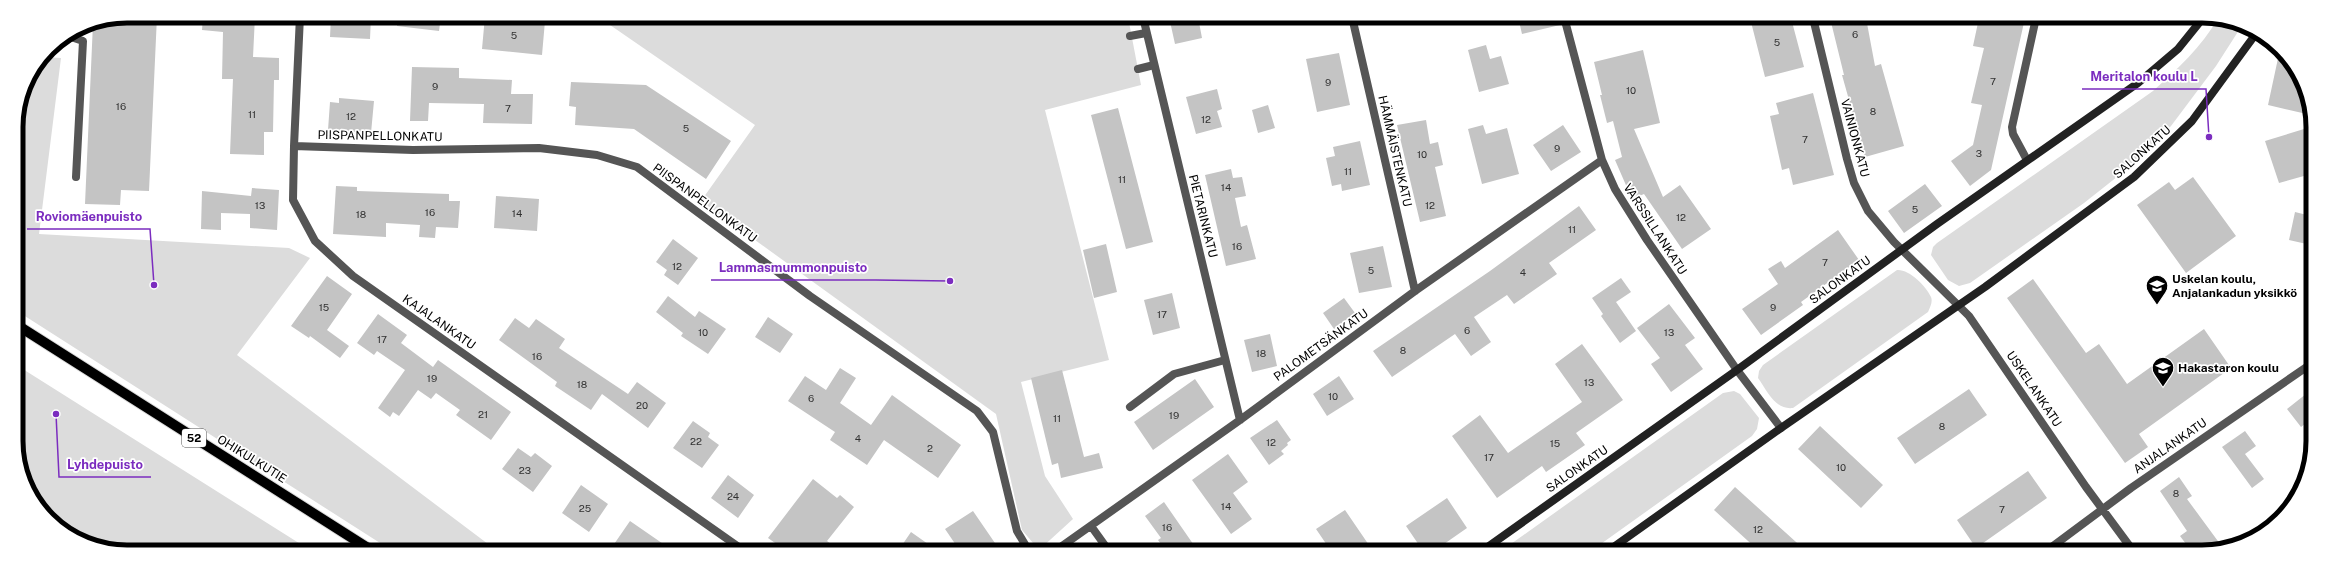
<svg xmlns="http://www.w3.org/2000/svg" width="2329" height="568" font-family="'Public Sans',sans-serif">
<rect width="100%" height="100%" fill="#fff"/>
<!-- green -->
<path fill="#dcdcdc" d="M597 16 1128 17 1141 85 1045 110 1109 360 1021 382 1045 476 1073 519 1039 550 1022 530 996 414 701 201 755 125Z
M2218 18H2224L2241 27 2216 66 2171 126 2146 154 2084 203 1970 283 1959 286 1948 280 1931 255 1933 247 1937 243 2153 91C2177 69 2202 47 2218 18Z
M43 57 61 58 39 234 289 248 310 258 237 355 496 550H391L17 311 16 120 25 85Z
M1897 270C1909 269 1926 286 1931 297 1933 302 1930 307 1928 312L1793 408C1775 410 1768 392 1758 378L1759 371 1763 365Z
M18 366 310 550H105L48 519 18 463Z
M1734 391 1740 394 1759 418 1757 429 1752 436 1591 551H1501L1723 393Z"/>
<!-- building -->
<path fill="#c4c4c4" d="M127 16H157L149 191 121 190 120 205 85 204 93 23Z
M203 16H255L253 57 279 58V80H274L273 132H264V155L230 154 233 79H222L223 32 202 30Z
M331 16H371L370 39 330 37Z
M398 16H441L439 31 397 26Z
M485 16 545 21 542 55 482 49Z
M1169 17H1198L1202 38 1175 44Z
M1518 17H1559L1560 25 1522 34Z
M1750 18H1791L1804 67 1765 77Z
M1830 18H1866L1875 66 1881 64 1904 146 1865 157 1842 75H1844Z
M1979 18H2025L1991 170 1970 186 1951 161 1973 145 1982 105 1971 103 1984 48 1973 46Z
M1486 45 1490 59 1501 56 1509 84 1479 92 1468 50Z
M2280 49 2311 106V115L2268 105Z
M1643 50 1660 123 1634 129 1663 197 1680 185 1711 229 1682 249 1644 194 1632 199 1615 160 1622 157 1613 121 1607 123 1600 95H1602L1594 62Z
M1339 53 1350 105 1317 112 1306 59Z
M412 67 459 68V78L512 80 511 94H533L532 124 483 123 484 104 429 103 428 121H410Z
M571 82 646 85 731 141 706 179 634 129 575 125 576 107 569 106Z
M1217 89 1222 109 1217 111 1222 127 1196 134 1186 97Z
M1813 93 1834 175 1793 185 1789 168 1782 170 1770 116 1779 114 1776 103Z
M339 98 374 101 371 133 328 130 330 102 339 103Z
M1268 105 1275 128 1258 133 1252 110Z
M1118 108 1153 242 1126 249 1091 115Z
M1426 120 1430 144 1438 142 1443 165 1435 167 1446 216 1420 222 1397 125Z
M1483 125 1486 134 1507 128 1519 174 1482 184 1468 129Z
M1563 125 1581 152 1551 171 1533 145Z
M2304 129 2311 149V174L2279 183 2265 141Z
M1360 141 1370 185 1342 191 1341 184 1332 186 1326 158 1335 156 1333 147Z
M1231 169 1233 178 1242 177 1246 196 1235 198 1241 227 1247 225 1256 259 1226 266 1205 175Z
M2193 177 2236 236 2186 273 2137 205 2169 182 2175 190Z
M1925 184 1942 206 1904 233 1888 211Z
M336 186 357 187V191L449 194V201H460L458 228 436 227 435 238 419 237 420 225 386 223V237L333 234Z
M252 188 279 190 277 230 250 228V214L221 213V230L201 229 202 191 251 196Z
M496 196 539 199 537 231 494 228Z
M1579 206 1596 230 1549 263 1557 274 1514 304 1507 295 1474 317 1491 342 1471 356 1455 334 1392 377 1373 351 1490 271Z
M2295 212 2311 216V245L2289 240Z
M1838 230 1859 260 1801 302 1803 305 1761 335 1742 309 1778 284 1768 269 1781 261 1785 268Z
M673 239 698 258 678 285 664 275 667 270 656 262Z
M1106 244 1117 292 1094 298 1083 250Z
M1383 246 1392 287 1359 293 1350 253Z
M327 276 352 294 327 330 349 346 340 358 310 336 309 338 291 326Z
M1621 278 1631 292 1616 302 1636 331 1620 343 1601 316 1603 314 1592 298Z
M2033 279 2086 353 2099 344 2127 384 2204 329 2231 368 2139 434 2148 447 2125 463 2007 298Z
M1172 293 1180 328 1153 335 1144 300Z
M668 296 695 317 699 311 726 329 708 354 681 336 683 333 656 312Z
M1344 298 1355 313 1334 329 1323 313Z
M1669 304 1695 338 1685 345 1703 369 1671 392 1651 364 1660 358 1637 328Z
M378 314 407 335 401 343 433 367 438 360 511 412 491 440 456 415 460 410 436 393 431 399 418 390 399 416 393 412 390 417 378 408 405 370 377 351 374 355 357 343Z
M768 317 793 334 780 353 755 337Z
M515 318 529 328 536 319 565 339 559 348 628 394 637 382 666 403 648 428 602 394 591 410 555 386 557 382 499 340Z
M1270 334 1277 366 1252 372 1244 340Z
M1582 344 1623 400 1576 433 1585 445 1546 472 1542 466 1497 498 1452 436 1480 415 1508 453 1582 402 1555 364Z
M840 368 856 378 840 403 871 425 892 395 961 445 938 478 884 440 867 465 830 440 835 432 788 401 805 376 826 390Z
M1062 370 1084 457 1099 453 1103 468 1061 478 1058 463 1052 465 1031 378Z
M1339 376 1354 399 1327 416 1313 394Z
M1195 379 1214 407 1153 450 1134 422Z
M1969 389 1987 415 1915 464 1897 438Z
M2311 390V419L2301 427 2287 409Z
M1277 420 1291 440 1287 443 1288 445 1281 451 1284 454 1269 465 1250 438Z
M693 421 710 433 708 437 719 445 702 468 673 448Z
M1820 426 1883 485 1861 508 1798 449Z
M2245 431 2256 446 2245 454 2264 479 2252 488 2222 447Z
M518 448 531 457 535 453 552 466 533 492 502 469Z
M1228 454 1248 482 1233 493 1252 519 1231 534 1192 480Z
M2028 471 2047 498 1976 548 1957 520Z
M728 475 754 495 738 518 711 498Z
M2179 477 2192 496 2187 499 2223 548 2209 552H2192L2180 536 2187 531 2160 491Z
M813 479 837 498 840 495 854 507 827 541 839 550H785L768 538Z
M581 485 608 504 589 532 562 513Z
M1735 487 1806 551H1759L1714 510Z
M1447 498 1467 528 1434 551H1423L1406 526Z
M1164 502 1198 551H1166L1158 540 1161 538 1145 516Z
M1345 510 1373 551H1331L1316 529Z
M973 511 997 546 989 551H960L945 529Z
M630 521 672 550H610Z
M911 532 938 551H898Z"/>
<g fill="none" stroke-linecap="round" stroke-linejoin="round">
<!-- primary casing -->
<g stroke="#dbdbdb" stroke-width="12">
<path id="primary" d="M17 325 371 550"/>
</g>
<!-- lane -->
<path stroke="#555" stroke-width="8" d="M68 36 83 41 76 177
M1130 36 1146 33
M1138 69 1154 65
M1130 407 1174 374 1225 360"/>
<!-- street -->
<path stroke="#555" stroke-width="8" d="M300 16 294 146 293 200 315 241 353 276 743 550
M1143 17 1240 420
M1352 17 1415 291
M1564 17 1602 160 1615 189 1647 240 1737 370 1781 428
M1813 18 1847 159 1854 183 1868 211 1894 242 1969 316 2086 487 2134 552
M294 146 413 150 539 148 597 155 637 167 810 296 977 411 993 432 1017 531 1029 551
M2027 160 2013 134 2012 127 2036 18
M1091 526 1109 551
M1055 551 1240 420 1415 291 1602 160
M2045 552 2131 488 2311 364"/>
<!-- secondary -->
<path stroke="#222" stroke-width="8" d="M1482 551 1737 370 1937 224 2138 83 2178 49 2203 18
M1608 551 1781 428 1985 287 2134 177 2192 121 2255 35"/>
<!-- primary -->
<use href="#primary" stroke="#000" stroke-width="10"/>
</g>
<!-- icons -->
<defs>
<g id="school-pin" transform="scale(1.15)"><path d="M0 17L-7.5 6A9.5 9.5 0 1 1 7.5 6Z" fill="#000" stroke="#fff"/><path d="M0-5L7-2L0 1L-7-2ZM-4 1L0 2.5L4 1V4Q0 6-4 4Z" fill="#fff"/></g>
</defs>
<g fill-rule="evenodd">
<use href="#school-pin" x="2157" y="286"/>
<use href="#school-pin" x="2163" y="368"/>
</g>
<g text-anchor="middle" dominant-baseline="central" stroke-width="3.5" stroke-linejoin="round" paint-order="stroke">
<!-- number labels -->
<g font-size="10" fill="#313131">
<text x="1855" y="34">6</text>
<text x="514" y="35">5</text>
<text x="1777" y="42">5</text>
<text x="1993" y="81">7</text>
<text x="1328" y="82">9</text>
<text x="435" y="86">9</text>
<text x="1631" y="90">10</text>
<text x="121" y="106">16</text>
<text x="508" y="108">7</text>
<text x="1873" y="111">8</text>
<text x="252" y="114">11</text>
<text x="351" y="116">12</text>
<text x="1206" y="119">12</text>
<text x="686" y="128">5</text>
<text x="1805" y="139">7</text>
<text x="1557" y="148">9</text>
<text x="1979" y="153">3</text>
<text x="1422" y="154">10</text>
<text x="1348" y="171">11</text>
<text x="1122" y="179">11</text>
<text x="1226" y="187">14</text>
<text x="260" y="205">13</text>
<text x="1430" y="205">12</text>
<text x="1915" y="209">5</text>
<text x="430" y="212">16</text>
<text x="517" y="213">14</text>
<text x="361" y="214">18</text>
<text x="1681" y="217">12</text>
<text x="1572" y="229">11</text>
<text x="1237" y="246">16</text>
<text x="1825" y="262">7</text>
<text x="677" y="266">12</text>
<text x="1371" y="270">5</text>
<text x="1523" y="272">4</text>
<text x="324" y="307">15</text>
<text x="1773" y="307">9</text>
<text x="1162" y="314">17</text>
<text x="1467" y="330">6</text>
<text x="703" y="332">10</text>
<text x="1669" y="332">13</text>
<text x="382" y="339">17</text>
<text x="1403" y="350">8</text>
<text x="1261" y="353">18</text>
<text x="537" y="356">16</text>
<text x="432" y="378">19</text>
<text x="1589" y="382">13</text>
<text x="582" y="384">18</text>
<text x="1333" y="396">10</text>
<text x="811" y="398">6</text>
<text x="642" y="405">20</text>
<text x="483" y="414">21</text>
<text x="1174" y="415">19</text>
<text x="1057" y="418">11</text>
<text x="1942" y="426">8</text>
<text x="858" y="438">4</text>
<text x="696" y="441">22</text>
<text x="1271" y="442">12</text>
<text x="1555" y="443">15</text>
<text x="930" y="448">2</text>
<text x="1489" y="457">17</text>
<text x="1841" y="467">10</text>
<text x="525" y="470">23</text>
<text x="2176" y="493">8</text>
<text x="733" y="496">24</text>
<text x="1226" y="506">14</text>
<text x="585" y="508">25</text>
<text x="2002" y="509">7</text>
<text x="1167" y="527">16</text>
<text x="1758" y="529">12</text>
</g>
<!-- shield labels -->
<rect fill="#fff" stroke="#4c4c4c" stroke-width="1" x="182" y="429" width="24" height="18" rx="3"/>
<g font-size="11" font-weight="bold" fill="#000">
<text x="194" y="438">52</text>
</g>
<!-- street labels -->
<g font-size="12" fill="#000" stroke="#fff">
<text transform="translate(380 136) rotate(1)">PIISPANPELLONKATU</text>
<text transform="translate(1855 138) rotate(75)">VAINIONKATU</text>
<text transform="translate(1395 151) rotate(77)">HÄMMÄISTENKATU</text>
<text transform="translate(2142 152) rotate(-42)">SALONKATU</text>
<text transform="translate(705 203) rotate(36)">PIISPANPELLONKATU</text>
<text transform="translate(1203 216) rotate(76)">PIETARINKATU</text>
<text transform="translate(1655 229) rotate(57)">VARSSILLANKATU</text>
<text transform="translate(1840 280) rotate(-36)">SALONKATU</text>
<text transform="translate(439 322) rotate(35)">KAJALANKATU</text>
<text transform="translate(1321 345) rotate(-36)">PALOMETSÄNKATU</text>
<text transform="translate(2034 389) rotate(56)">USKELANKATU</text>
<text transform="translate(2170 446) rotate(-35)">ANJALANKATU</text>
<text transform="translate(252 459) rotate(32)">OHIKULKUTIE</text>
<text transform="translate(1577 469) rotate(-35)">SALONKATU</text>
</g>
<!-- poi labels -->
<g font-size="12" font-weight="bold" fill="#000" stroke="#fff" text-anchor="start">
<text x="2172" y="279">Uskelan koulu,<tspan x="2172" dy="14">Anjalankadun yksikkö</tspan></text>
<text x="2178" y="368">Hakastaron koulu</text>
</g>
</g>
<!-- crop -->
<path d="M0 0H2329V568H0ZM127 23H2202A104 104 0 0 1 2306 127V441A104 104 0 0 1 2202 545H127A104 104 0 0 1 23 441V127A104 104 0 0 1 127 23Z" fill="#fff" fill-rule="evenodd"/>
<path fill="none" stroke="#000" stroke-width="5" d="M127 23H2202A104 104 0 0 1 2306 127V441A104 104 0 0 1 2202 545H127A104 104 0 0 1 23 441V127A104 104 0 0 1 127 23Z"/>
<!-- callouts -->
<path fill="none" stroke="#7b2cbf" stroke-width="1.5" d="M2209 137L2206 89H2082M154 285L150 229H27M950 281L876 280H711M56 414L59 477H151"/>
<g fill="#7b2cbf" stroke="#fff" stroke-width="1.5">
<circle cx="2209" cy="137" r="4"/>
<circle cx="154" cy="285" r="4"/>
<circle cx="950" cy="281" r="4"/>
<circle cx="56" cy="414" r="4"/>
</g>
<g font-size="13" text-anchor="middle" font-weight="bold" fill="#7b2cbf" stroke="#fff" stroke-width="3.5" stroke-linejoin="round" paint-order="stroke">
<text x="2144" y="81">Meritalon koulu L</text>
<text x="89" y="221">Roviomäenpuisto</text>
<text x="793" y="272">Lammasmummonpuisto</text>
<text x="105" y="469">Lyhdepuisto</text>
</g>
</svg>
